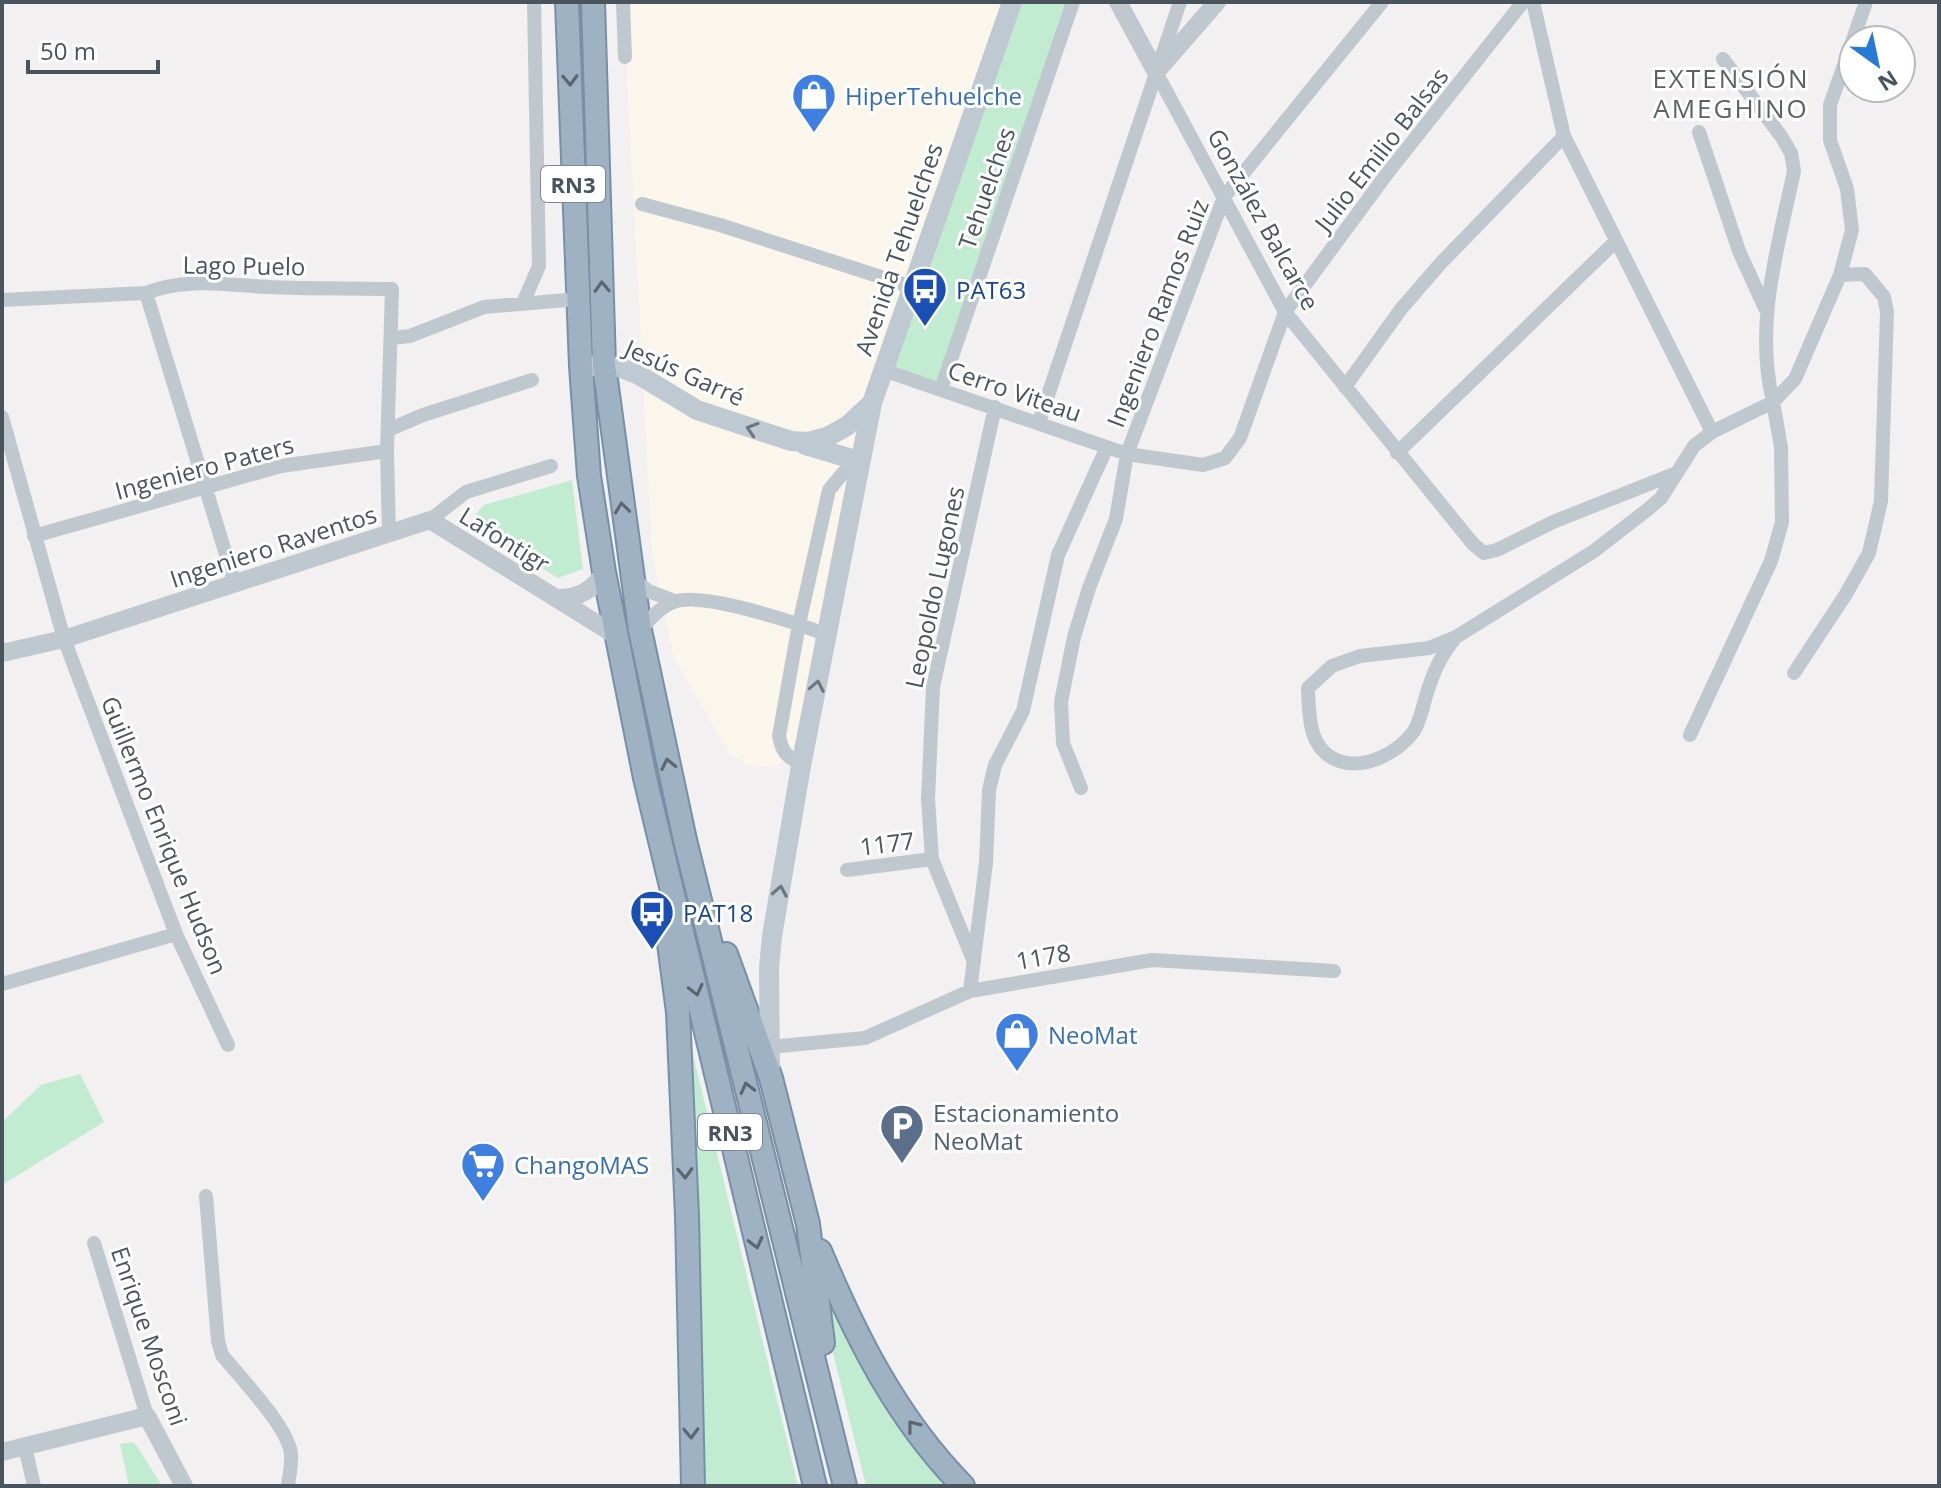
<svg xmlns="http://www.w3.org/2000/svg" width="1941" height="1488" font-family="'Open Sans',sans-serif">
<rect width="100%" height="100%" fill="#f2f0f0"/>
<!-- commercial -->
<path fill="#fbf6ec" d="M623 2H1012L872 403 802 763 790 759 773 767 747 765 730 754 674 658 652 553Z"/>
<!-- green -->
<path fill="#c2ecd1" d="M1012 2H1073L941 389 883 370Z
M572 480 583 569 558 578 482 532 476 514 484 505Z
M686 1026 798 1486H701Z
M80 1074 104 1122 2 1185V1122L41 1085Z
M813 1273 959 1486H866Z
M133 1442 137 1446 162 1486H129L120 1444Z"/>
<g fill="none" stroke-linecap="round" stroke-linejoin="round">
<!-- trunk casing -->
<g stroke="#778fa7" stroke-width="26">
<path id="trunk" d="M567 2 581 366 589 476 604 572 645 778 815 1486
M593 2 604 365 640 630 685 840 845 1486
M666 921 678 1012 687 1216 693 1486
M726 954 771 1078 808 1224 823 1343
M820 1251C856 1337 897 1419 963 1486"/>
</g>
<!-- minor -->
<path stroke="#bfc8ce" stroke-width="14" d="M623 2 625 57
M1533 2 1564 136 1712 432
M1156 72 1285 312 1473 544 1484 553 1497 550 1553 522 1674 474
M1699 132 1739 251 1765 308
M642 204 720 225 912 287
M1840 275 1852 230 1847 189 1830 140V105L1866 2
M146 293 235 584
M2 300 146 293C186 277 227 285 268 287 309 289 351 288 392 289L387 451 389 533
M523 303 539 266 534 2
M392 338 410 336 484 307 578 299
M883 370 1127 454 1203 465 1225 458 1240 438 1285 312 1386 175 1523 2
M1345 387 1401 309 1440 264 1564 136
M941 389 1073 2
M2 417 64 639 176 934 228 1045
M1039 422 1180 2
M388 430 423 415 532 380
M1397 453 1615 242
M430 520 466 492 551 466
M34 536 281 466 387 451
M633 579 648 591 675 601
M640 630C649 620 660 607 674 602 701 591 798 623 827 635
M1456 637C1440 656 1433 673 1426 696 1423 707 1420 721 1414 731 1398 753 1365 770 1339 761 1308 750 1309 715 1308 688L1332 666 1360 656 1429 648 1456 637 1594 551 1647 510 1661 498 1694 446 1712 432 1773 402C1754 323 1778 248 1794 171L1791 153 1781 136 1723 59
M1690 735 1771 561 1782 522 1781 447 1773 402 1795 379 1840 275 1865 274 1884 297 1887 312 1881 501 1869 553 1846 594 1794 673
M802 763C787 758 782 752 779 736L799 624 829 490 843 473 857 471
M1081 788 1063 743 1061 702 1074 637 1089 588 1116 519 1127 454 1224 197 1382 2
M847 870 932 859
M974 962 932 859 928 799 933 687 995 407
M2 984 176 934
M970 991 986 863 989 790 995 765 1023 711 1058 555 1107 447
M769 1047 865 1038 970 991 1152 960 1334 971
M206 1196 218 1341 222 1355C240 1377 289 1428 291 1454 292 1464 289 1476 288 1486
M94 1243 147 1416
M25 1447 34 1486"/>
<!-- tertiary -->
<path stroke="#bfc8ce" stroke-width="18" d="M1118 2 1156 72 1217 2
M556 598C577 599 593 591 604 572
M2 653 64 639 430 520 617 636
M2 1452 147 1416 184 1486"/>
<!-- secondary -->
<path stroke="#bfc9d2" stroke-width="20" d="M581 366 619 367 639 375 697 410 791 441 808 442 827 437 847 426 872 403
M805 445 859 461
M770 1066 769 968 772 936 801 766 872 403 1012 2"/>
<!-- trunk -->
<use href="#trunk" stroke="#9fb2c4" stroke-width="22"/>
</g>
<!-- one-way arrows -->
<defs><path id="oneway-chevron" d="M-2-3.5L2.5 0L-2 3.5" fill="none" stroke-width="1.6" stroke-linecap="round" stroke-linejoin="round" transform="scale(2)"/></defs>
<g stroke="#5a6771">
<use href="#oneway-chevron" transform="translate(570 80) rotate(88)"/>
<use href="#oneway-chevron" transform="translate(602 287) rotate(-92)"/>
<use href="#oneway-chevron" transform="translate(622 508) rotate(-97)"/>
<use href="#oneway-chevron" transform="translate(668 764) rotate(-102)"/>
<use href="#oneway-chevron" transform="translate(696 990) rotate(77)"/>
<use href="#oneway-chevron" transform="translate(747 1088) rotate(-104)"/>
<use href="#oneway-chevron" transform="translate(685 1173) rotate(88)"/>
<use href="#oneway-chevron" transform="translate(756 1243) rotate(76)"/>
<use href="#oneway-chevron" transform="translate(913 1426) rotate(-128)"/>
<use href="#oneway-chevron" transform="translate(691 1433) rotate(88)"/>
</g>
<g stroke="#6c777f">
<use href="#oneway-chevron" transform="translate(752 429) rotate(-162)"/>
<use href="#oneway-chevron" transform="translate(817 686) rotate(-79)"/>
<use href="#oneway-chevron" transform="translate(780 891) rotate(-80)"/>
</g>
<!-- icons -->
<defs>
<g id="shop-pin" transform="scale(2.3)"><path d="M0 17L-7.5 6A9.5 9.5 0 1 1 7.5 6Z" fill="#3f7fe0" stroke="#fff"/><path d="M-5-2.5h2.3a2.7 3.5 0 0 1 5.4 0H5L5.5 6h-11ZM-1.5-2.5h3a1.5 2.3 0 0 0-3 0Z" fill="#fff"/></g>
<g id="bus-pin" transform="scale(2.3)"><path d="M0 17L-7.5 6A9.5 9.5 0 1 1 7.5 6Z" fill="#1a4fb4" stroke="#fff"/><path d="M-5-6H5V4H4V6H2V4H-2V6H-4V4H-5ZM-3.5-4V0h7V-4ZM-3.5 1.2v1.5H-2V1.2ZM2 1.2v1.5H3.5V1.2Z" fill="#fff"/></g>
<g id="parking-pin" transform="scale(2.3)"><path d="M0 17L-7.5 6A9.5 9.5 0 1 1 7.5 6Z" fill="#5c6f8a" stroke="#fff"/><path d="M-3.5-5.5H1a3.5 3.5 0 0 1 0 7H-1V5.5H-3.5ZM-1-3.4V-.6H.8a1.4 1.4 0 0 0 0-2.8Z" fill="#fff"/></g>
<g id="supermarket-pin" transform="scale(2.3)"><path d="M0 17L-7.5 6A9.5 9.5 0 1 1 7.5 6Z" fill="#3f7fe0" stroke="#fff"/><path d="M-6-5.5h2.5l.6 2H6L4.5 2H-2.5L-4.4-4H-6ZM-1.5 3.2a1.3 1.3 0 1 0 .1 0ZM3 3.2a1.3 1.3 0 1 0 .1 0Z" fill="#fff"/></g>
</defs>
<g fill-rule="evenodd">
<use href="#shop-pin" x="814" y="95"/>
<use href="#bus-pin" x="925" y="289"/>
<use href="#bus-pin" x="652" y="912"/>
<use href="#shop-pin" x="1017" y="1034"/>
<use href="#parking-pin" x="902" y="1126"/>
<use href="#supermarket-pin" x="483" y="1164"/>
</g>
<g text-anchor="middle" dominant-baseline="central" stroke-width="6" stroke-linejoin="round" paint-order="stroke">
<!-- shield labels -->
<g fill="#fff" stroke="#80878d" stroke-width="2">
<rect x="541" y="166" width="64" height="36" rx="6"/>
<rect x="698" y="1114" width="64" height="36" rx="6"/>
</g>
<g font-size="22" font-weight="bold" fill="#49545c">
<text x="573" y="184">RN3</text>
<text x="730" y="1132">RN3</text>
</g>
<!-- shop labels -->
<g font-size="24" fill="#366cbe" stroke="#fff" text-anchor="start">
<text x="845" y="95">HiperTehuelche</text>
<text x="1048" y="1034">NeoMat</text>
<text x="514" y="1164">ChangoMAS</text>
</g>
<!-- street labels -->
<g font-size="24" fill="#49545c" stroke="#fff">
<text transform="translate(1381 149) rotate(-52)">Julio Emilio Balsas</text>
<text transform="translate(986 188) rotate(-71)">Tehuelches</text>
<text transform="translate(1264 219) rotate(61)">González Balcarce</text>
<text transform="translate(898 249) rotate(-71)">Avenida Tehuelches</text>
<text transform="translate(244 265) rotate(1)">Lago Puelo</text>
<text transform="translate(1157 313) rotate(-69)">Ingeniero Ramos Ruiz</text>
<text transform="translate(685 372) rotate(24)">Jesús Garré</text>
<text transform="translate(1015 391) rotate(19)">Cerro Viteau</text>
<text transform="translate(204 467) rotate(-15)">Ingeniero Paters</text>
<text transform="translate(505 539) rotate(32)">Lafontigr</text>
<text transform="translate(273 546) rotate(-18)">Ingeniero Raventos</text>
<text transform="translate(934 587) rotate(-78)">Leopoldo Lugones</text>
<text transform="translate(165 835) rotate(68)">Guillermo Enrique Hudson</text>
<text transform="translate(887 843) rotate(-7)">1177</text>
<text transform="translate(1043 956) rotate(-10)">1178</text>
<text transform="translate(150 1336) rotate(71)">Enrique Mosconi</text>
</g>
<!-- transit labels -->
<g font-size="24" fill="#164399" stroke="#fff" text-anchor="start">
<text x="956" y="289">PAT63</text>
<text x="683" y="912">PAT18</text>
</g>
<!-- service labels -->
<g font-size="24" fill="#4e5e75" stroke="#fff" text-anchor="start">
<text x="933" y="1112">Estacionamiento<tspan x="933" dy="28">NeoMat</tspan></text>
</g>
<!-- neighbourhood labels -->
<g font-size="26" letter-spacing="2" fill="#5d6165" stroke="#fff">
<text x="1731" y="78">EXTENSIÓN<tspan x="1731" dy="30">AMEGHINO</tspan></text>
</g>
</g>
<!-- border -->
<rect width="1941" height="1488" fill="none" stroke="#49545c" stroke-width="8"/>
<!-- north arrow -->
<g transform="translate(1877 64) rotate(147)"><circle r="38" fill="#ffffff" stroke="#b6bbbe" stroke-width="2"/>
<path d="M0-6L14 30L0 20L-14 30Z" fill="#2679d6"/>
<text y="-12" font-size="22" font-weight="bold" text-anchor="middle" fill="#49545c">N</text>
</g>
<!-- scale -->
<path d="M28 60v12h130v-12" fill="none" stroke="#49545c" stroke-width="4"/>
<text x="40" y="60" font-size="24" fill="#49545c" stroke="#ffffff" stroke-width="6" paint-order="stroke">50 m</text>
</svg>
